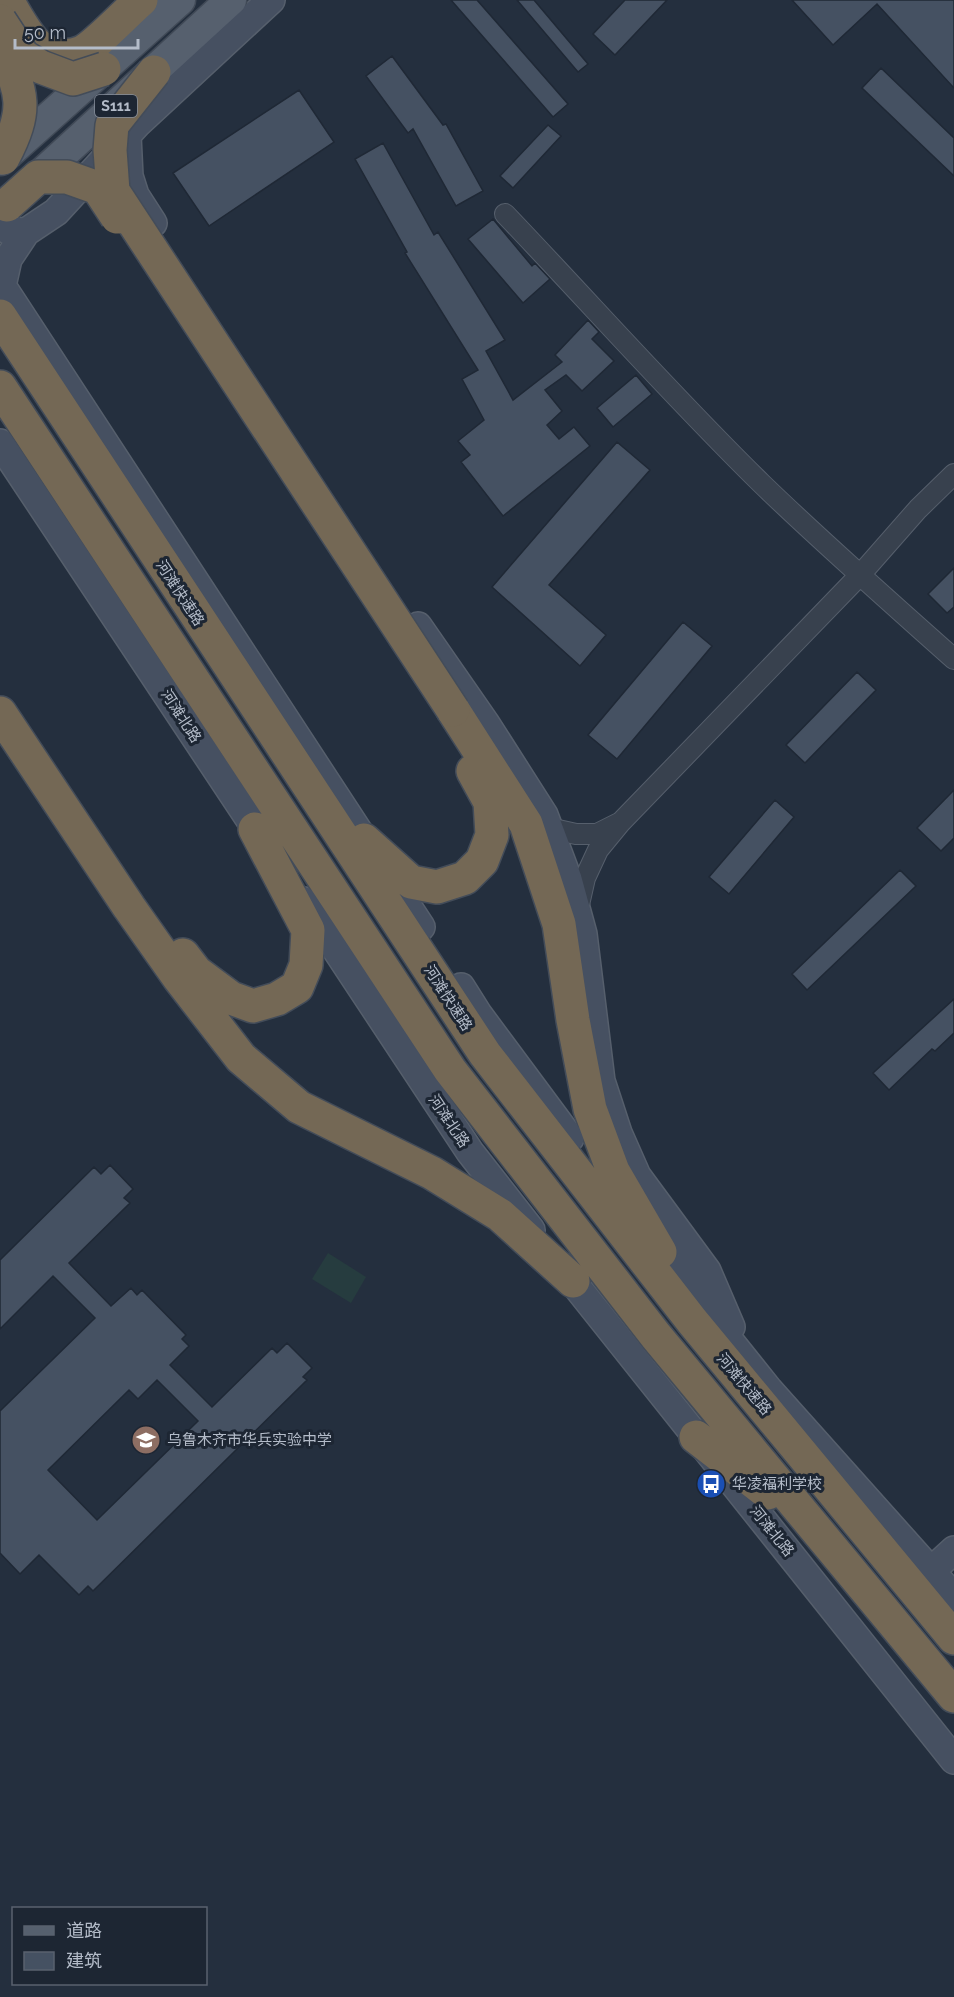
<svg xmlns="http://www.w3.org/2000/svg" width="954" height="1997" font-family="Raleway,'Noto Sans SC',sans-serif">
<rect width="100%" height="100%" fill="#242f3e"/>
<!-- green -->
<path fill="#263c3f" d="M328 1253 366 1277 351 1303 312 1279Z"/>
<!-- building -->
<path fill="#455162" stroke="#1f2835" stroke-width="1.5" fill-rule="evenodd" d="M451 0H477L568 104 553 117Z
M517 0H534L588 64 578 72Z
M625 0H667L615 55 593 34Z
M792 0H954V88L877 4 833 45Z
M392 56 443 125 446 124 483 191 456 206 413 129 408 133 366 76Z
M881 68 954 138V176L862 88Z
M299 90 334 142 209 226 173 173Z
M548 125 561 136 513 188 500 176Z
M383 143 434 235 438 232 505 340 486 351 513 400 562 362 555 355 588 320 599 332 592 339 614 361 582 391 566 375 545 390 562 411 547 425 559 439 574 427 590 446 503 516 461 462 470 455 458 441 484 420 462 379 478 370 405 253 407 252 355 159Z
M493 219 532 266 535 263 550 279 523 303 468 239Z
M636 375 652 394 613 427 597 408Z
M617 442 650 470 549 585 606 635 580 666 492 587Z
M954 568V607L947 613 928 594Z
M683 622 712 646 617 759 588 735Z
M857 672 876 690 805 763 786 745Z
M954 790V838L941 851 917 828Z
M775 800 794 817 729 894 709 877Z
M900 870 916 886 807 990 792 974Z
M954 999V1033L935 1051 932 1049 889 1090 873 1073Z
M110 1165 133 1189 124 1198 130 1203 69 1263 111 1306 131 1288 137 1295 142 1290 186 1335 182 1339 189 1346 170 1365 212 1407 272 1348 277 1353 287 1343 312 1368 303 1377 307 1380 93 1591 88 1586 79 1595 39 1555 20 1574 0 1553V1411L95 1318 53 1276 0 1329V1260L94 1167 101 1174ZM157 1380 198 1421 97 1520 48 1470 129 1390 138 1399Z"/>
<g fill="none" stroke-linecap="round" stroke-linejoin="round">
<!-- street casing -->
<g stroke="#565f6c" stroke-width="22">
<path id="street" d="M505 214C591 304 673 397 762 484 824 544 889 601 954 659
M621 822 860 575 918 509 954 474
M549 828 576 834H597L621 822 598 850 585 878 578 909"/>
</g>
<!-- secondary casing -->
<g stroke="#565f6c" stroke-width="30">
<path id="secondary" d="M127 135 129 176 135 195 153 223
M0 224 9 231 26 232 56 212 137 124 271 0
M0 283 421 927
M2 286 8 259 26 232
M0 443 266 844
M418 626 486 724 544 815 568 879 583 934 601 1081 618 1133 637 1176 707 1271 731 1327
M304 901 470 1152 531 1230
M461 987 478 1014 570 1138
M649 1240 769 1390 954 1597
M561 1267 954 1760
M931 1571 954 1550"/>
</g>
<!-- primary casing -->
<g stroke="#414a57" stroke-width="33">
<path id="primary" d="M1 160 180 0
M27 187 231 0"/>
</g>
<!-- highway casing -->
<g stroke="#434c59" stroke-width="36">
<path id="highway" d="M7 0C15 14 24 31 35 43 47 55 66 59 82 52 95 46 127 12 141 0
M0 316 485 1054 692 1321 954 1638
M0 387 450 1070 656 1336 954 1696
M453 710 526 824 559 924 573 1020 590 1109 613 1171 660 1252
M0 713 129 907 179 978 241 1058 299 1107 432 1173 500 1215 573 1281
M364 840 411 882 437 887 465 878 482 861 492 835 490 802 473 771
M183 955 196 972 231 998 253 1006 277 999 297 987 306 965 308 930 255 829
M696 1437 768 1493"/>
</g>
<!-- street -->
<use href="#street" stroke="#38414e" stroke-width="20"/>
<!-- secondary -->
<use href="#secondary" stroke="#465061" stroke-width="27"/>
<!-- primary -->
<use href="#primary" stroke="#56606e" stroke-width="30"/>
<!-- highway -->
<use href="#highway" stroke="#746855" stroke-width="33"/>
<!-- highway-bridge casing -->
<g stroke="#434c59" stroke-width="36" stroke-linecap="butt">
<path id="highway-bridge" d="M0 21 23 56 41 67 73 79 104 69
M0 46C24 93 28 110 3 158
M154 72 112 125 110 150 113 191 453 710
M7 205 38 177H67L98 188 117 217"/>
</g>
<!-- highway-bridge -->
<use href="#highway-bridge" stroke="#746855" stroke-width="33"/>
</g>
<!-- icons -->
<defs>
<g id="school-disc" transform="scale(1.5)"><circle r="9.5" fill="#8d6e63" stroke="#1d2633"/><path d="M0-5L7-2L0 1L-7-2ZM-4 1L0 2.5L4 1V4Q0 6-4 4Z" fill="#fff"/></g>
<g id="bus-disc" transform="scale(1.5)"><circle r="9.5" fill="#1a4fb4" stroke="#1d2633"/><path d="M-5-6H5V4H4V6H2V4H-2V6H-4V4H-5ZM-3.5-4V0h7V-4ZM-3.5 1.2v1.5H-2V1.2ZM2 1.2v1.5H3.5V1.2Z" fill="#fff"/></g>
</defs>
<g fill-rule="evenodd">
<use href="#school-disc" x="146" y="1440"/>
<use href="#bus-disc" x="711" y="1484"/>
</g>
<g text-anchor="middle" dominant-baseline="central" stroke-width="6" stroke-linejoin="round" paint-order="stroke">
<!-- shield labels -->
<rect fill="#1d2633" stroke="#878f9c" stroke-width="1.5" x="95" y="95" width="42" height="22" rx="4.5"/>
<g font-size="14" font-weight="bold" fill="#b4bcc9">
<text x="116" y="106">S111</text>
</g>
<!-- street labels -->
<g font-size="15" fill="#b4bcc9" stroke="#1d2633">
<text transform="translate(180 593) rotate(57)">河滩快速路</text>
<text transform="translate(181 716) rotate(57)">河滩北路</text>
<text transform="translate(448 998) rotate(57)">河滩快速路</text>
<text transform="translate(449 1121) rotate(56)">河滩北路</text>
<text transform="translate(744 1384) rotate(50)">河滩快速路</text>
<text transform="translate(772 1531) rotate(51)">河滩北路</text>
</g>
<!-- poi labels -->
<g font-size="15" fill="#b4bcc9" stroke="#1d2633" text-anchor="start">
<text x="167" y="1440">乌鲁木齐市华兵实验中学</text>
<text x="732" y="1484">华凌福利学校</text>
</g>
</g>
<!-- legend -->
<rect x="12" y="1907" width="195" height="78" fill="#1d2633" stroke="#59626f" stroke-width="1.5"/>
<rect x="24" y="1926" width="30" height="9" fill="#56606e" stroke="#59626f" stroke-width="1.5"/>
<text x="66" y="1937" font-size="18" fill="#b4bcc9">道路</text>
<rect x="24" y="1952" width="30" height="18" fill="#455162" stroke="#59626f" stroke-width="1.5"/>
<text x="66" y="1967" font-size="18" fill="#b4bcc9">建筑</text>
<!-- scale -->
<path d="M15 39v9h123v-9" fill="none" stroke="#b4bcc9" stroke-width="3"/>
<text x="24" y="39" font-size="18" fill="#b4bcc9" stroke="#1d2633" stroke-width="4.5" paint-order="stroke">50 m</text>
</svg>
